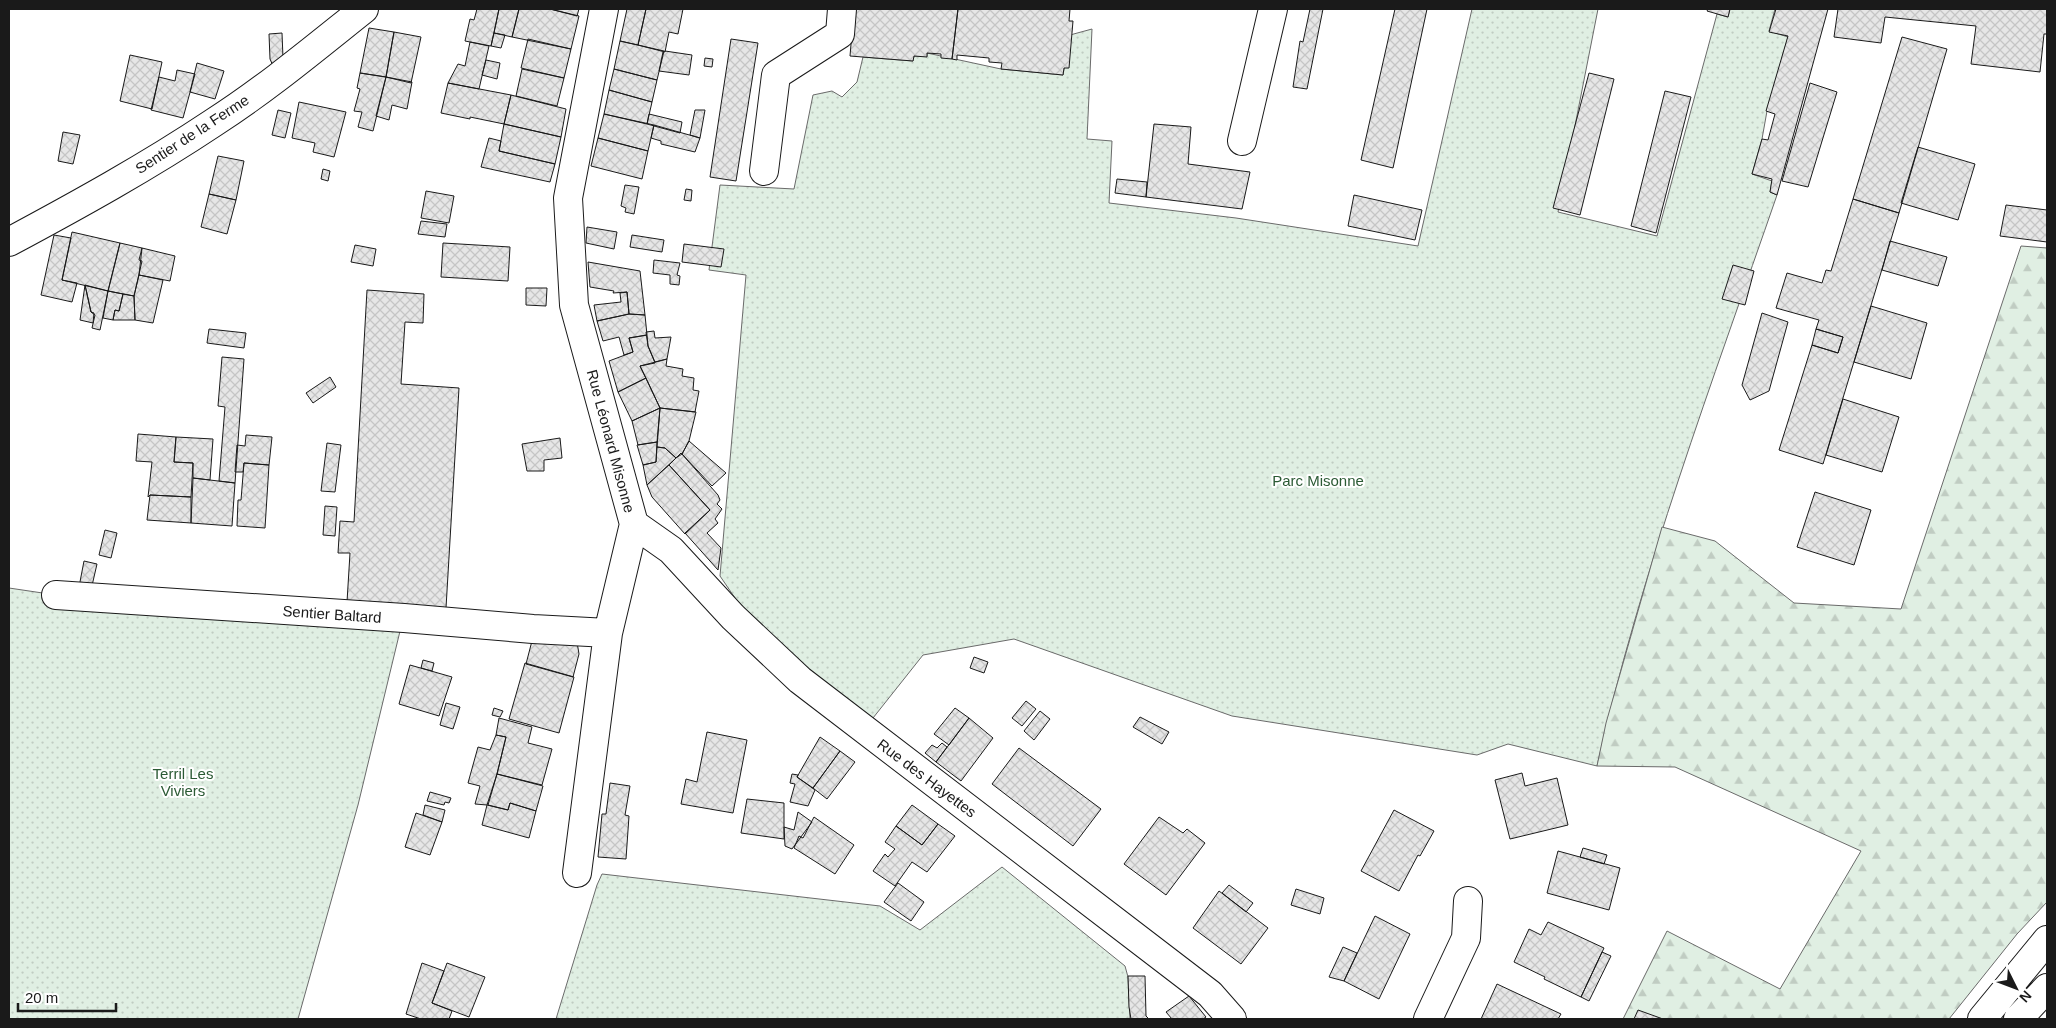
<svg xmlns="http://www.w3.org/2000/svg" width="2056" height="1028" font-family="Helvetica,sans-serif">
<defs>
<pattern id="grass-dots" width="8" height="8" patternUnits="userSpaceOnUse" patternTransform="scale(1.25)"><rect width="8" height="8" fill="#e0efe3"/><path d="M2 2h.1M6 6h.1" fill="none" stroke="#c0ccc2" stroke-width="1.8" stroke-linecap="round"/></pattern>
<pattern id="forest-firs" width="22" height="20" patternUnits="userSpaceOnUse" patternTransform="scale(1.25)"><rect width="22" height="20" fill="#e0efe3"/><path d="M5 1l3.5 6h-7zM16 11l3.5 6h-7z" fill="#c0ccc2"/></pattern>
<pattern id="building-cross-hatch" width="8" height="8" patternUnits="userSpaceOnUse" patternTransform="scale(1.25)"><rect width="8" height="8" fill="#e6e6e6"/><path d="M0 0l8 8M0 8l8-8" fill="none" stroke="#c5c5c5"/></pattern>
</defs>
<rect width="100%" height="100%" fill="#fff"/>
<!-- grass -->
<path fill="url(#grass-dots)" stroke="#6a6a6a" d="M1472 9H1598L1558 212 1657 236 1717 14 1728 17 1730 9H1775L1769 31 1788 37 1767 111 1762 139 1752 174 1772 181 1770 192 1777 195C1712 383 1641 571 1597 766L1508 744 1477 755 1232 716 1014 639 923 655 873 718 861 717 748 617 720 576 746 275 709 270 720 185 794 189 813 95 832 91 842 97 857 82 863 57 913 61 914 56H927V53L1001 69 1063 75 1070 35 1092 29 1087 139 1112 141 1109 203 1236 218 1418 246Z
M9 588 56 595 401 627 358 805 298 1019H9Z
M1002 867 1125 966 1128 977 1130 1019H556L597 885 602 874 880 906 920 930Z"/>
<!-- forest -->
<path fill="url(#forest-firs)" stroke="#6a6a6a" d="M2021 246 2047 248V902L2017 934 1949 1019H1623L1667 931 1780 989 1861 851 1675 767 1597 766 1606 723 1662 527 1715 541 1794 603 1901 609Z"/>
<!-- building -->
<path fill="url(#building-cross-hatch)" stroke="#1a1a1a" d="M477 9H499L491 46 465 41 470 19 474 20Z
M499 9H519L512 37 494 33Z
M519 9H550L579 16 571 49 512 37Z
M550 9H579L577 16Z
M627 9H646L638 45 620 41Z
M646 9H683L678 34 669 32 665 52 638 45Z
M854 9H958L952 59 941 58V54L927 53V57L914 56 913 61 850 56Z
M958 9H1070L1069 21H1073L1069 68H1064L1063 75 1001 69 1002 63 989 62V58L957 55V60L952 59Z
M1310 9H1323L1307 89 1293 87 1300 41 1303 42Z
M1395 9H1427L1393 168 1361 160Z
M1708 9H1730L1728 17 1707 11Z
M1776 9H1828L1777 195 1770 192 1772 179 1752 174 1762 139 1768 140 1775 114 1766 111 1788 36 1769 32Z
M1838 9H2047V34H2044L2040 72 1971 64 1976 26 1885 17 1881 43 1834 37Z
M369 28 394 32 386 77 360 73Z
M394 32 421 37 411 83 386 77Z
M282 33 283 58 273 66 270 59 269 34Z
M494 33 505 35 501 48 491 46Z
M1902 37 1947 49 1899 213 1853 199Z
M528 39 571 49 564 78 521 68Z
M731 39 758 43 736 181 710 177Z
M620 41 664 51 657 80 614 69Z
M470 42 489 46 479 89 448 83 458 64 465 66Z
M665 51 692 55 689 75 659 71 663 52Z
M130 55 162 62 152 109 120 101Z
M705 58 713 59 712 67 704 66Z
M486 60 500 63 497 79 482 75Z
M197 63 224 71 215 99 190 92Z
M522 69 564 78 557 106 516 96Z
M614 69 657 80 652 102 609 90Z
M177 70 195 74 183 118 151 110 159 77 175 81Z
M360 73 386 77 373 131 358 127 362 112 354 111 360 89 357 88Z
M1589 73 1614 79 1580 215 1553 208Z
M386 77 412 82 407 109 392 105 389 120 376 116Z
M448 83 511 95 504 124 470 117V119L441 113Z
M1810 83 1837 92 1808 187 1782 181Z
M609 90 652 102 647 124 604 114Z
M1665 91 1691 97 1656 233 1631 226Z
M511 95 566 109 561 137 504 124Z
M299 102 346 112 334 157 313 152 315 143 292 138Z
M278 110 291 113 285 138 272 135Z
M695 110H705L700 138 690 135Z
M604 114 654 125 648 151 598 138Z
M649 114 682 122 680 133 647 124Z
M504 124 561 137 555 164 499 151Z
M1154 124 1191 127 1188 164 1250 172 1242 209 1146 197Z
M654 125 700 138 695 152 661 144V141L651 138Z
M63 132 80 135 73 164 58 161Z
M489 138 501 141 499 151 555 164 550 182 481 167Z
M598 138 648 151 642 179 591 166Z
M1918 147 1975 164 1958 220 1901 203Z
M218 156 244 161 236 200 209 194Z
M323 169 330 171 328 181 321 179Z
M1117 179 1147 182 1146 197 1115 193Z
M625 185 639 187 634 214 625 212 626 208 621 206Z
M686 189 692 190 691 201 684 200Z
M426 191 454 196 449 223 421 218Z
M209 194 236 200 227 234 201 227Z
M1354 195 1422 210 1415 240 1348 226Z
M1853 199 1899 213 1823 464 1779 450 1812 345 1838 353 1843 337 1816 329 1819 320 1776 308 1787 273 1822 283 1826 270 1831 271Z
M2006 205 2047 210V242L2000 236Z
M421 221 447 224 445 237 418 234Z
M587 227 617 232 614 249 586 243Z
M72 232 120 243 108 291 62 280Z
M54 235 71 238 62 280 77 283 72 302 41 295Z
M632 235 664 240 662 252 630 247Z
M1890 241 1947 257 1938 286 1882 270Z
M120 243 142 248 139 260 142 261 134 296 108 291Z
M443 243 510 247 508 281 441 277Z
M684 244 724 249 721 267 682 262Z
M355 245 376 249 373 266 351 262Z
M142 248 175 256 170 281 139 275Z
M654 260 680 263 677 275 680 276 679 285 670 284V275L653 273Z
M588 262 640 271 645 315 629 314 627 292 613 293 614 291 590 287Z
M1733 265 1754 271 1745 305 1722 299Z
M139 275 163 280 153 323 135 320 134 296Z
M85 285 108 291 100 330 92 328 95 315 91 312Z
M85 285 91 312 94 313 93 323 80 320Z
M526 288H547L546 306 526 305Z
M367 290 424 294 423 323 405 322 401 384 459 388 446 608 347 602 350 553H338L340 521 354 522Z
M108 291 123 294 119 311 115 310 113 320 103 318Z
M627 292 629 314 597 321 594 305 621 302 620 293Z
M123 294 134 296 135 320H113L115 310 119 311Z
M1871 306 1927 323 1911 379 1854 362Z
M1762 313 1788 322 1769 391 1750 400 1742 385Z
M629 314 645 315 647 335 629 338 633 352 624 355 619 337 603 341 597 321Z
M209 329 246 333 244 348 207 343Z
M1816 329 1843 337 1838 353 1812 345Z
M654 331 655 338 671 337 667 359 655 362 648 346 646 332Z
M647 335 648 346 655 363 640 366 646 378 618 392 609 361 633 352 629 338Z
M222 357 244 359 235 483 219 481 225 407 218 406Z
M667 359 666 366 683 369 682 376 694 378 693 390 699 391 695 412 660 408 640 366Z
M330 377 336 387 313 403 306 393Z
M646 378 660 408 632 421 618 392Z
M1843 399 1899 417 1882 472 1826 455Z
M660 408 657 442 638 445 632 421Z
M660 408 696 412 689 441 682 454 676 458 665 448 657 447Z
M138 434 176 437 174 462 193 463 191 497 150 495 148 497 152 462 136 461Z
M246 435 272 437 269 465 244 463 243 472H235L237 445 245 446Z
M176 437 213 439 210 480 193 478V463L174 462Z
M560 438 562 458 544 460V471H527L522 444Z
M689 441 726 473 712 486 682 454Z
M657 442 656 462 643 465 637 445Z
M327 443 341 445 335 492 321 491Z
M657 447 665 448 676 458 647 485 643 465 656 462Z
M681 453 718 495 720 500 717 504 722 509 715 519 718 523 707 533 721 548 718 570 685 533 710 510 669 465Z
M244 463 269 465 265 528 237 526 238 500H241Z
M669 465 710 510 685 534 652 497 647 485Z
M193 478 235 483 232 526 191 523Z
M1815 492 1871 510 1854 565 1797 547Z
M150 495 191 497V523L147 520Z
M325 506 337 507 335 536 323 535Z
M105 530 117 533 111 558 99 555Z
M84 561 97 564 91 590 79 587Z
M533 637 577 642 579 654 573 677 526 664Z
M974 657 988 662 984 673 970 668Z
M423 660 434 663 432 671 421 668Z
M525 663 574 677 559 733 509 719Z
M410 665 452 677 439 716 399 704Z
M1026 701 1036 709 1022 726 1012 718Z
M446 703 460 707 453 729 440 725Z
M494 708 503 711 500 717 492 715Z
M955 708 969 718 949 745 934 734Z
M1040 711 1050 719 1034 740 1024 731Z
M1140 717 1169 732 1162 744 1133 727Z
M499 718 532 727 528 743 552 749 542 785 497 774 506 737 496 735Z
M969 718 993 738 961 781 936 762Z
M707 732 747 740 733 813 681 804 686 779 697 782Z
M496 735 506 737 497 774 487 805 475 804 480 786 468 783 478 747 490 750Z
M820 737 840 751 813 788 797 777Z
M942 743 947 747 936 762 925 753 932 745 937 748Z
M1019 748 1101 809 1073 846 992 784Z
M840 751 855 762 827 799 813 788Z
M1522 773 1525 786 1557 778 1568 825 1510 839 1495 780Z
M497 774 543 786 536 811 510 803 508 810 488 805Z
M792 774 798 775 797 777 815 790 808 806 790 802 795 784 790 783Z
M610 783 630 786 625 815 629 816 626 859 598 857 602 814H606Z
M430 792 451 798 449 803 445 802 444 805 427 801Z
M747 799 784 803V839L741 833Z
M510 803 536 811 529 838 482 825 487 805 508 810Z
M425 805 445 810 442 822 423 815Z
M912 805 938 824 922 845 896 826Z
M1394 810 1434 831 1420 856 1418 855 1399 891 1361 871Z
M798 812 812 822 792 849 785 846 784 827 794 830Z
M416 813 442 822 430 855 405 847Z
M814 817 854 845 835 874 794 848 799 836 803 838Z
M1159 817 1183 833 1187 829 1205 843 1166 895 1124 864Z
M938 824 955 836 927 872 912 862 895 886 873 871 885 854 888 857 895 849 885 842 896 826 922 845Z
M1583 848 1607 855 1604 864 1580 857Z
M1558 851 1620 868 1609 910 1547 893Z
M898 883 924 902 911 921 884 902Z
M1229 885 1253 903 1246 912 1222 893Z
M1296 889 1324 898 1320 914 1291 905Z
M1219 891 1268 928 1241 964 1193 928Z
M1375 916 1410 934 1379 999 1344 981Z
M1548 922 1604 948 1581 997 1544 979 1545 977 1514 962 1529 929 1541 935Z
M1343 947 1357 953 1344 981 1329 977Z
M1602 952 1611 956 1589 1001 1581 997Z
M422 963 444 971 432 1003 452 1011 449 1019H421L406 1014Z
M447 963 485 977 469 1017 432 1003Z
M1128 976H1145L1146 1016 1149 1019H1131L1129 1007Z
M1497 984 1561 1014 1558 1019H1481Z
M1189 996 1206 1017 1203 1019H1172L1166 1012Z
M1638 1010 1663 1019H1634Z"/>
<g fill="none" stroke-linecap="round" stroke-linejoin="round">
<!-- minor casing -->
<g stroke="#1a1a1a" stroke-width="30">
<path id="minor" d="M1242 141 1273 9
M764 171 776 75 840 34 842 9
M9 242C78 205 147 167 213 123 266 89 315 48 364 9
M634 524 671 550 733 617 800 680 1210 994 1232 1019
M56 595 404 618 533 629 608 633
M577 873 608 633 634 524 574 305 568 198 604 9
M1428 1019 1466 938 1468 901"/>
</g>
<!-- highway casing -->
<g stroke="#1a1a1a" stroke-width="30">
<path id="highway" d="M1982 1019 2047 940
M2018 1019 2047 988"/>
</g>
<!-- minor -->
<use href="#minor" stroke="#fff" stroke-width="28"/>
<!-- highway -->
<use href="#highway" stroke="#fff" stroke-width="28"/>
</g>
<g text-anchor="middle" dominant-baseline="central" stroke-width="4" stroke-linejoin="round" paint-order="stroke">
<!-- street labels -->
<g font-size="15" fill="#1a1a1a" stroke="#fff">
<text transform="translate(192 134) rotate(-33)">Sentier de la Ferme</text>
<text transform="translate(611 441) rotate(75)">Rue Léonard Misonne</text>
<text transform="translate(332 614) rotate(4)">Sentier Baltard</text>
<text transform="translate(927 778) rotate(37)">Rue des Hayettes</text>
</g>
<!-- park labels -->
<g font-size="15" fill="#2b5a34" stroke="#fff">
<text x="1318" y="480">Parc Misonne</text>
<text x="183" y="773">Terril Les<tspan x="183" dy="17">Viviers</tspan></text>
</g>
</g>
<!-- border -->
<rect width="2056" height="1028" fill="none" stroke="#1a1a1a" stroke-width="20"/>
<!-- north arrow -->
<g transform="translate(2016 988) rotate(132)" stroke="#ffffff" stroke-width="4" paint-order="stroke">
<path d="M0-4L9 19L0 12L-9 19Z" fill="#1a1a1a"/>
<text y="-8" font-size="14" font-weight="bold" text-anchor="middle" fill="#1a1a1a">N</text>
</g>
<!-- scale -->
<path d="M18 1003v8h98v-8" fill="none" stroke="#1a1a1a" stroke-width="2.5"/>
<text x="25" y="1003" font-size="15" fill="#1a1a1a" stroke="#ffffff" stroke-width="4" paint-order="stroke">20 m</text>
</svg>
